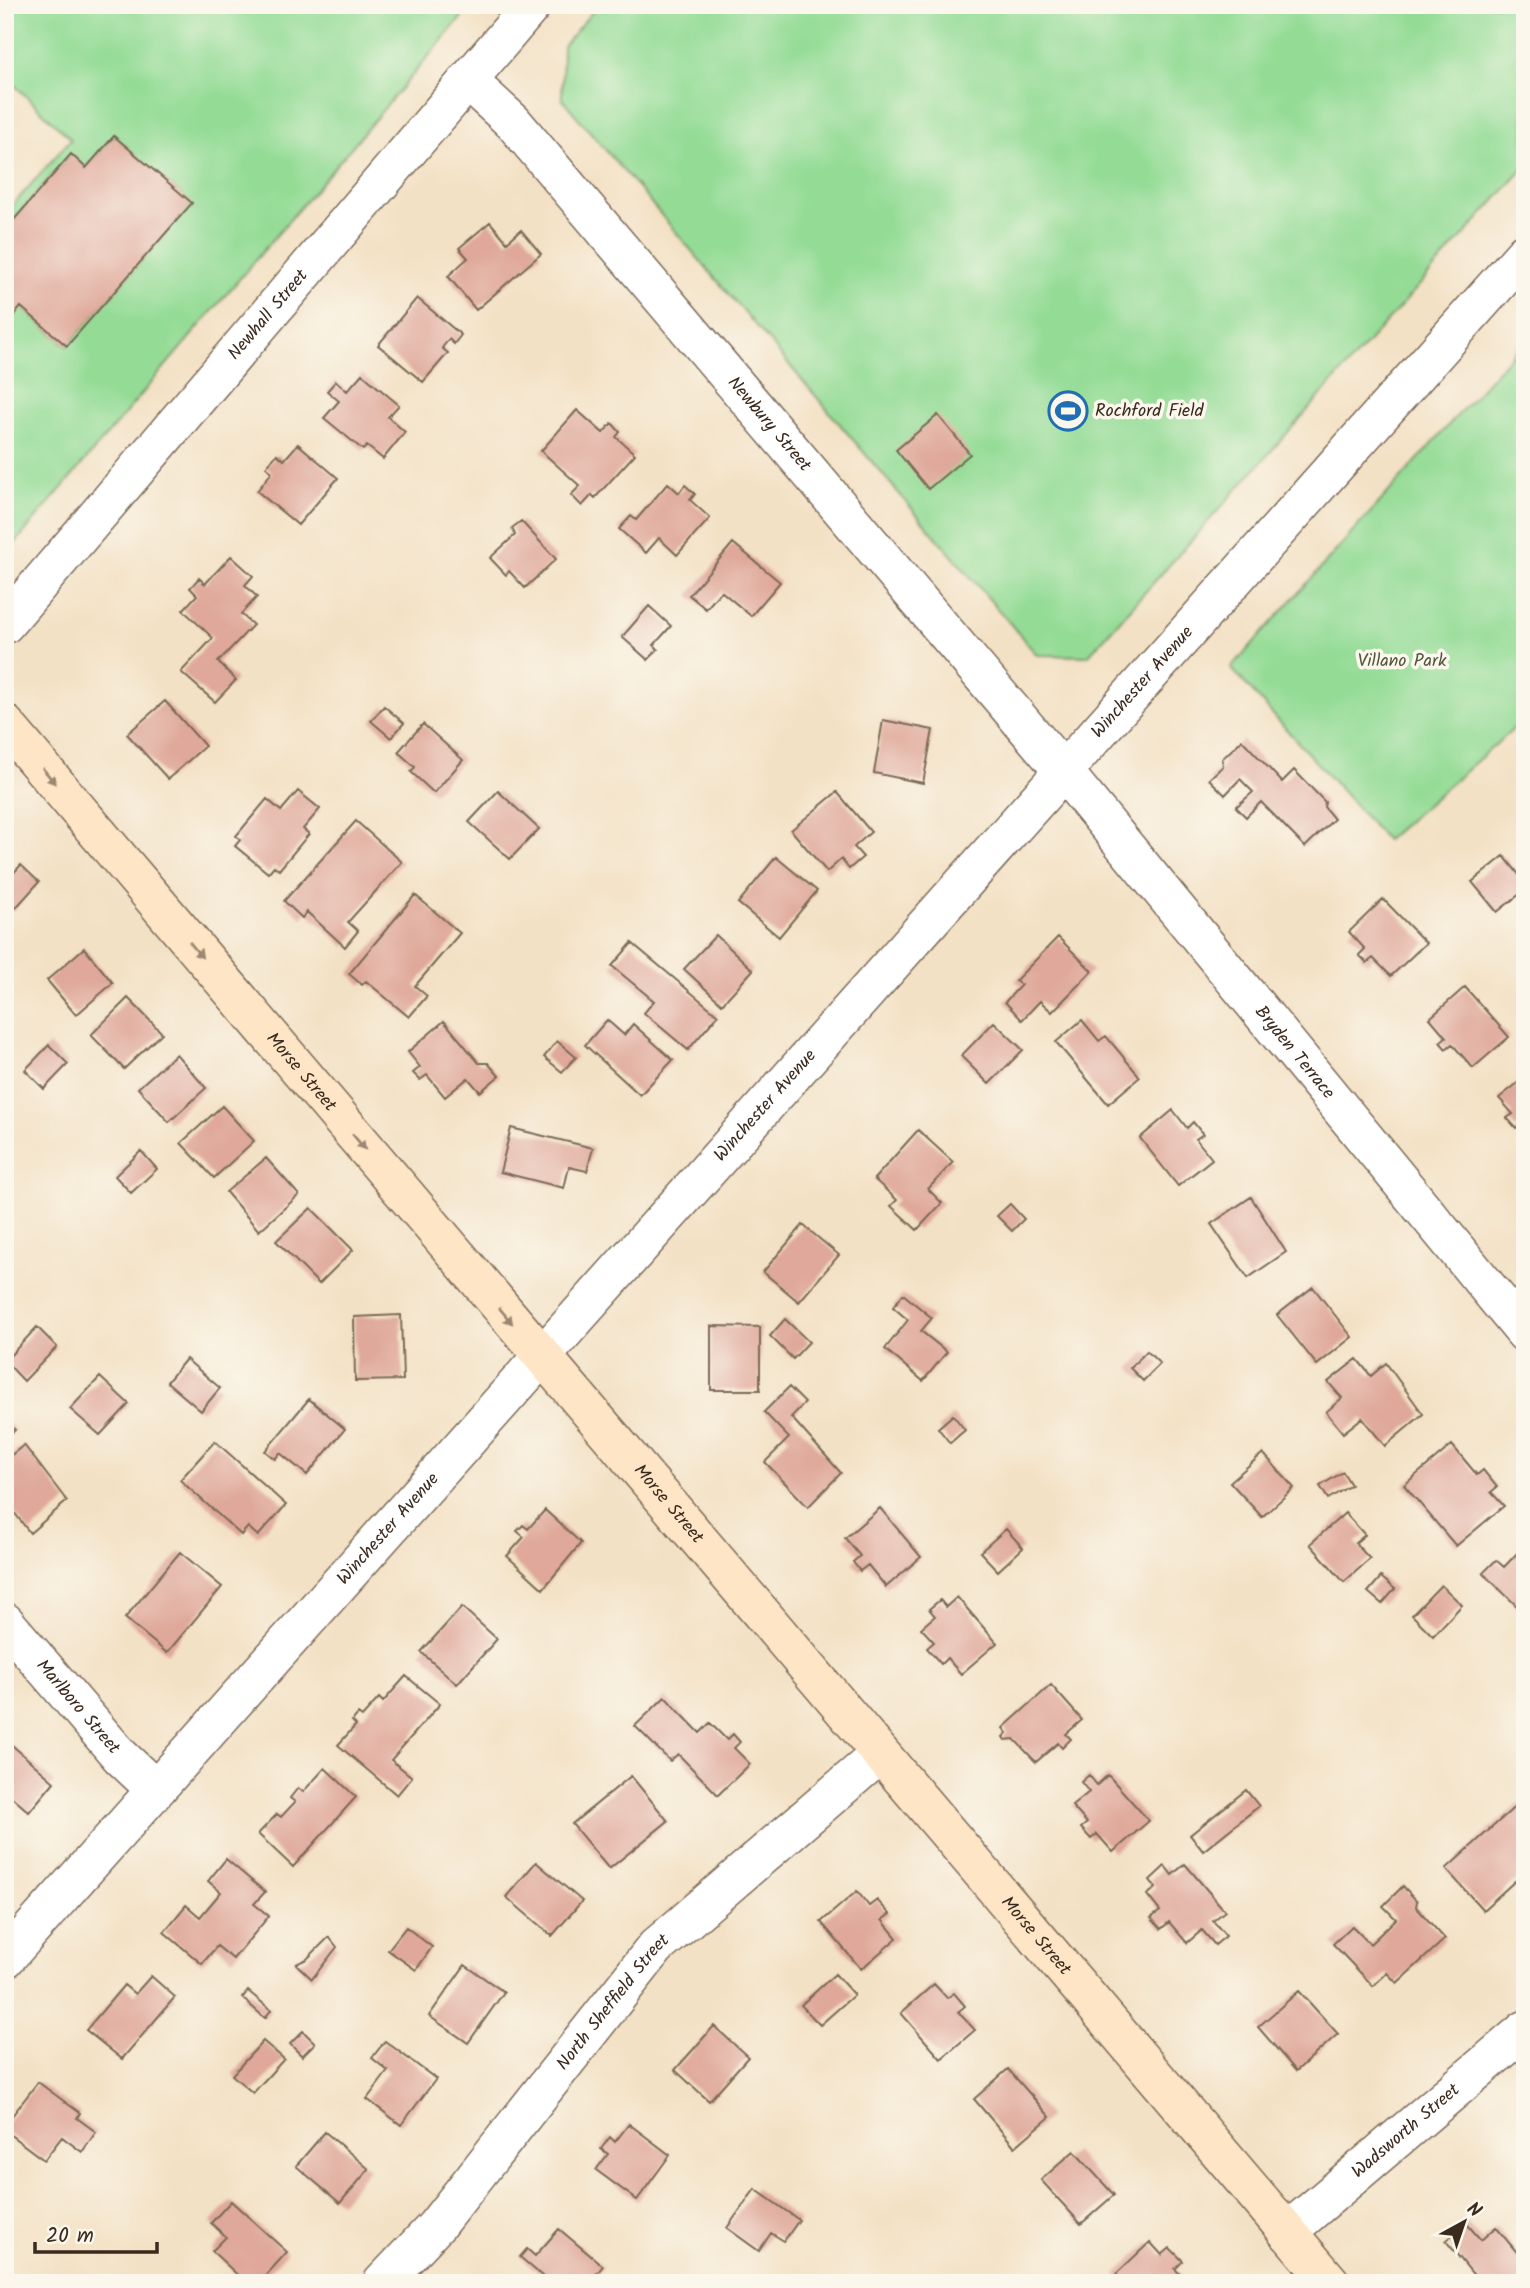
<svg xmlns="http://www.w3.org/2000/svg" width="1530" height="2288" font-family="Kalam,sans-serif">
<rect width="100%" height="100%" fill="#fbf7ec"/>
<filter id="ink" filterUnits="userSpaceOnUse"><feTurbulence type="fractalNoise" baseFrequency=".0143" numOctaves="2"/><feDisplacementMap in="SourceGraphic" scale="14" xChannelSelector="R" yChannelSelector="G"/><feConvolveMatrix kernelMatrix="1 2 1 2 8 2 1 2 1" color-interpolation-filters="sRGB"/></filter>
<filter id="wash" filterUnits="userSpaceOnUse"><feTurbulence type="fractalNoise" baseFrequency=".00686" numOctaves="4" result="noise"/><feDisplacementMap in="SourceGraphic" scale="28" xChannelSelector="R" yChannelSelector="G"/><feGaussianBlur stdDeviation="1.57" result="paint"/><feColorMatrix in="noise" values="0 0 0 0 0 0 0 0 0 0 0 0 0 0 0 0 0 1.4 0 .05"/><feComposite in="paint" operator="in"/></filter>
<g filter="url(#wash)">
<rect width="100%" height="100%" fill="#f3e1c5"/>
<!-- green -->
<path fill="#94dc96" stroke="#68835a" stroke-width="2" d="M5 5H472L5 555V327L21 307 67 346 191 203 114 136 86 168 70 155 5 230V214L71 139 5 76Z
M598 5H1525V167L1088 656 1037 655 562 99 563 46Z
M1525 340V719L1386 840 1231 668Z"/>
<g id="blocks">
<!-- building -->
<path fill="#dfa89a" d="M114 136 192 203 67 346 21 307 5 327V230L71 154 86 168Z
M490 222 507 242 521 230 541 254 476 310 448 276 468 258 459 248Z
M417 298 461 335 454 344 449 339 442 348 448 353 423 382 378 345Z
M362 374 399 405 388 417 405 432 383 459 367 446 363 450 324 418 339 401 327 391 336 381 347 391Z
M577 410 603 433 612 423 620 432 616 437 635 454 595 498 592 495 582 506 571 495 580 486 541 451Z
M938 415 970 454 928 489 896 450Z
M298 444 338 478 298 525 257 491 272 472 266 467 277 454 284 460Z
M668 483 679 493 685 485 695 494 690 500 710 518 677 555 659 538 646 553 619 529 631 516 636 520Z
M521 521 556 559 525 588 509 571 506 575 490 558 515 535 512 528Z
M733 543 780 582 751 616 721 591 706 609 689 595Z
M231 556 253 576 245 585 257 597 241 614 253 625 218 662 236 680 215 702 181 672 213 638 183 610 197 595 190 588 199 578 205 584Z
M649 606 671 626 654 645 658 649 648 660 622 637Z
M165 701 205 746 168 779 127 734Z
M384 706 404 723 391 738 371 721Z
M883 720 933 730 923 783 874 773Z
M423 724 463 760 434 793 411 772 415 767 398 752Z
M1242 740 1282 782 1294 770 1325 802 1324 807 1334 819 1305 847 1261 802 1246 817 1236 807 1253 792 1240 779 1225 795 1209 779 1223 766 1222 759Z
M298 791 320 809 303 829 309 834 279 870 274 866 268 873 235 846 240 840 236 836 267 799 281 811Z
M498 791 539 829 510 859 469 822Z
M837 792 871 832 854 847 863 857 849 869 841 859 827 872 791 830Z
M356 821 402 862 348 922 358 931 345 947 307 912 302 918 284 901Z
M1504 856 1525 882V890L1497 912 1472 882Z
M776 857 817 891 779 937 738 903Z
M21 865 39 882 13 911 5 904V882Z
M415 895 460 933 415 986 427 996 409 1017 366 981 362 985 349 974Z
M1383 899 1426 943 1391 976 1373 958 1367 963 1359 955 1365 949 1349 932Z
M716 935 753 970 722 1004 684 969Z
M1058 937 1092 971 1052 1012 1040 1001 1022 1020 1005 1002 1021 985 1015 981Z
M632 943 718 1015 688 1050 644 1013 654 1001 612 966Z
M84 948 113 983 76 1015 47 980Z
M1465 987 1509 1037 1473 1068 1452 1044 1446 1049 1440 1042 1446 1037 1430 1018Z
M128 998 162 1033 124 1069 91 1035Z
M607 1020 624 1035 633 1024 673 1060 640 1095 585 1045Z
M1082 1020 1099 1041 1106 1036 1140 1077 1108 1104 1056 1042Z
M444 1021 479 1063H488L499 1076 480 1092 468 1078 445 1097 427 1075 420 1080 413 1073 420 1067 408 1052Z
M994 1022 1023 1050 989 1084 961 1056Z
M557 1041 576 1057 562 1072 544 1057Z
M49 1045 68 1064 44 1089 25 1070Z
M176 1054 206 1088 169 1122 138 1088Z
M1525 1077V1129L1520 1124 1516 1128 1507 1118 1513 1114 1499 1098Z
M222 1106 254 1141 214 1178 181 1143Z
M1173 1110 1187 1128 1193 1122 1203 1134 1196 1139 1212 1159 1178 1186 1140 1138Z
M511 1128 593 1148 587 1171 569 1167 564 1188 500 1172Z
M918 1130 953 1162 928 1189 942 1203 917 1230 891 1206 897 1200 874 1179Z
M141 1151 157 1169 131 1193 115 1176Z
M266 1158 299 1195 259 1231 226 1192Z
M1251 1197 1286 1252 1248 1278 1211 1224Z
M1010 1204 1024 1219 1012 1231 997 1216Z
M311 1208 353 1250 319 1284 276 1241Z
M803 1225 839 1255 799 1302 763 1272Z
M1313 1287 1352 1337 1317 1365 1277 1315Z
M903 1294 932 1318 921 1331 947 1352 923 1381 885 1349 908 1320 893 1307Z
M401 1315 403 1380 355 1381 354 1317Z
M785 1319 809 1342 793 1359 770 1336Z
M711 1326 760 1327V1390H711Z
M37 1327 57 1347 24 1381 5 1361Z
M1147 1351 1160 1364 1143 1381 1130 1368Z
M186 1359 220 1388 201 1411 167 1382Z
M1357 1359 1371 1376 1386 1363 1423 1414 1385 1446 1362 1418 1343 1433 1326 1412 1342 1398 1328 1382Z
M100 1377 129 1404 100 1435 70 1409Z
M789 1387 805 1403 791 1417 841 1473 808 1507 765 1462 789 1438 764 1412Z
M309 1399 345 1429 307 1475 280 1453 275 1459 265 1451Z
M953 1415 965 1430 950 1443 938 1428Z
M5 1419 15 1430 5 1439Z
M215 1441 286 1505 258 1536 248 1527 241 1535 180 1480Z
M24 1445 67 1501 30 1533 10 1507H5V1460Z
M1452 1445 1477 1475 1483 1470 1497 1487 1491 1492 1504 1506 1456 1546 1404 1485Z
M1263 1453 1294 1488 1262 1517 1230 1482Z
M1343 1472 1351 1485 1328 1499 1320 1486Z
M880 1508 921 1557 886 1587 868 1565 860 1571 853 1562 860 1556 845 1538Z
M545 1510 581 1543 543 1589 507 1556 524 1537 517 1531 523 1525 528 1529Z
M1345 1513 1365 1535 1355 1543 1370 1559 1344 1582 1310 1544Z
M1006 1529 1023 1548 998 1571 980 1552Z
M1523 1547 1525 1549V1614L1483 1573 1496 1560 1504 1567Z
M180 1552 222 1587 167 1653 125 1618Z
M1381 1577 1395 1589 1382 1604 1368 1592Z
M1441 1585 1462 1605 1433 1636 1412 1615Z
M957 1597 997 1643 961 1674 947 1658 941 1664 927 1648 934 1642 921 1628 935 1616 929 1609 940 1600 946 1607Z
M462 1607 497 1639 457 1684 421 1652Z
M406 1676 440 1704 391 1760 412 1777 397 1795 338 1745 356 1725 352 1721 358 1714 362 1717 379 1698 383 1702Z
M1051 1685 1082 1720 1066 1734 1071 1739 1062 1748 1058 1743 1036 1762 1014 1739 1005 1740 1003 1737 1007 1733 1003 1728Z
M665 1697 700 1733 710 1723 727 1740 733 1734 740 1742 734 1748 750 1764 718 1795 678 1754 670 1761 635 1726Z
M5 1739 54 1782 29 1812 5 1791Z
M325 1768 356 1797 293 1867 258 1834 277 1814 281 1817 295 1802 290 1798 298 1788 303 1792Z
M1089 1775 1097 1785 1108 1775 1149 1821 1113 1852 1097 1834 1091 1839 1081 1828 1087 1823 1072 1806 1089 1792 1081 1782Z
M631 1776 668 1821 609 1869 572 1824Z
M1246 1790 1259 1806 1203 1851 1190 1835Z
M1519 1803 1525 1810V1883L1521 1887 1515 1881 1483 1910 1446 1869Z
M5 1828 13 1834 5 1844Z
M226 1859 265 1892 254 1904 269 1916 233 1959 217 1946 202 1964 164 1932 186 1905 200 1917 221 1892 208 1881Z
M536 1862 582 1901 552 1936 506 1897Z
M1185 1864 1225 1911 1213 1921 1226 1936 1215 1945 1202 1930 1187 1943 1169 1922 1161 1929 1151 1918 1160 1911 1147 1895 1156 1888 1150 1880 1165 1866 1172 1875Z
M1403 1886 1417 1901 1416 1907 1445 1939 1397 1983 1387 1973 1373 1986 1333 1944 1352 1926 1370 1944 1396 1919 1383 1906Z
M857 1891 869 1906 877 1900 890 1914 882 1920 897 1938 861 1969 821 1922Z
M406 1927 432 1947 416 1970 388 1950Z
M329 1937 337 1947 312 1979 296 1964 307 1959Z
M465 1965 504 1992 468 2043 429 2016Z
M835 1974 854 1995 820 2025 801 2005Z
M151 1976 175 1997 122 2059 86 2030 124 1985 135 1994Z
M934 1984 947 1998 954 1993 965 2006 958 2012 975 2030 941 2059 901 2013Z
M248 1991 271 2010 265 2018 242 1998Z
M1299 1991 1338 2034 1296 2071 1258 2027Z
M714 2026 748 2057 709 2101 675 2070Z
M303 2031 315 2043 302 2056 290 2044Z
M263 2041 284 2059 253 2093 232 2075Z
M385 2041 436 2079 401 2125 367 2099 388 2071 372 2058Z
M1008 2069 1050 2117 1015 2147 974 2099Z
M38 2082 80 2113 77 2118 96 2132 82 2152 62 2137 44 2160 5 2131V2125Z
M629 2124 670 2155 637 2200 596 2170 608 2154 601 2149 610 2137 615 2142Z
M325 2132 369 2169 340 2203 296 2166Z
M1074 2151 1114 2195 1081 2224 1041 2180Z
M755 2189 799 2220 784 2241 771 2233 759 2251 727 2228Z
M231 2201 287 2252 259 2283H246L212 2251 226 2237 211 2223Z
M1467 2224 1481 2240 1496 2227 1525 2262V2283H1480L1446 2241Z
M559 2229 603 2266 589 2283H550L520 2257 527 2249 535 2256Z
M1150 2242 1162 2255 1170 2248 1183 2261 1175 2269 1189 2283H1124L1116 2274Z"/>
</g>
</g>
<g filter="url(#ink)">
<use href="#blocks" fill-opacity="0" stroke="#7b6a58" stroke-width="2"/>
<g fill="none" stroke-linecap="round" stroke-linejoin="round">
<!-- minor casing -->
<g stroke="#7b6a58" stroke-width="41">
<g id="minor">
<path id="s1" d="M468 81 513 122 1064 772 1525 1333"/>
<path id="s2" d="M5 1622 120 1756 155 1789"/>
<path id="s3" d="M1287 2232 1525 2030"/>
<path id="s4" d="M382 2283 436 2226 656 1947 879 1755"/>
</g>
</g>
<!-- tertiary casing -->
<g stroke="#7b6a58" stroke-width="41">
<g id="tertiary">
<path id="s5" d="M5 624 532 5"/>
<path id="s6" d="M5 1959 1525 253"/>
</g>
</g>
<!-- secondary casing -->
<g stroke="#7b6a58" stroke-width="41">
<g id="secondary">
<path id="s7" d="M5 724 1331 2283"/>
</g>
</g>
<!-- minor -->
<use href="#minor" stroke="#fff" stroke-width="38"/>
<!-- tertiary -->
<use href="#tertiary" stroke="#fff" stroke-width="38"/>
<!-- secondary -->
<use href="#secondary" stroke="#fde5c5" stroke-width="38"/>
</g>
<!-- one-way arrows -->
<defs><path id="oneway-solid" d="M-6-.8H1V-3.2L6.5 0L1 3.2V.8H-6Z" transform="scale(1.75)"/></defs>
<g fill="#9c8872">
<use href="#oneway-solid" transform="translate(49 776) rotate(50)"/>
<use href="#oneway-solid" transform="translate(196 950) rotate(50)"/>
<use href="#oneway-solid" transform="translate(359 1142) rotate(50)"/>
<use href="#oneway-solid" transform="translate(506 1316) rotate(50)"/>
</g>
</g>
<!-- icons -->
<defs>
<g id="stadium-ring" transform="scale(2.0125)"><circle r="9.5" fill="#fbf7ec" stroke="#1f6fb2" stroke-width="1.5"/><path d="M0-5a6.5 5 0 1 0 0 10a6.5 5 0 1 0 0-10ZM-3.5-1.8h7v3.6h-7Z" fill="#1f6fb2"/></g>
</defs>
<g fill-rule="evenodd">
<use href="#stadium-ring" x="1068" y="411"/>
</g>
<g text-anchor="middle" dominant-baseline="central" stroke-width="7" stroke-linejoin="round" paint-order="stroke">
<!-- street labels -->
<g font-size="18" fill="#3b2a1e" stroke="#fbf7ec">
<text stroke="none"><textPath href="#s5" startOffset="406">Newhall Street</textPath></text>
<text stroke="none"><textPath href="#s1" startOffset="457">Newbury Street</textPath></text>
<text stroke="none"><textPath href="#s6" startOffset="1710">Winchester Avenue</textPath></text>
<text stroke="none"><textPath href="#s1" startOffset="1276">Bryden Terrace</textPath></text>
<text stroke="none"><textPath href="#s7" startOffset="457">Morse Street</textPath></text>
<text stroke="none"><textPath href="#s6" startOffset="1143">Winchester Avenue</textPath></text>
<text stroke="none"><textPath href="#s7" startOffset="1024">Morse Street</textPath></text>
<text stroke="none"><textPath href="#s6" startOffset="576">Winchester Avenue</textPath></text>
<text stroke="none"><textPath href="#s2" startOffset="112">Marlboro Street</textPath></text>
<text stroke="none"><textPath href="#s7" startOffset="1591">Morse Street</textPath></text>
<text stroke="none"><textPath href="#s4" startOffset="364">North Sheffield Street</textPath></text>
<text stroke="none"><textPath href="#s3" startOffset="156">Wadsworth Street</textPath></text>
</g>
<!-- poi labels -->
<g font-size="18" fill="#3b2a1e" stroke="#fbf7ec" text-anchor="start">
<text x="1095" y="411">Rochford Field</text>
</g>
<!-- park labels -->
<g font-size="18" fill="#51563c" stroke="#fbf7ec">
<text x="1402" y="661">Villano Park</text>
</g>
</g>
<!-- margin -->
<rect width="1530" height="2288" fill="none" stroke="#fbf7ec" stroke-width="28"/>
<!-- north arrow -->
<g transform="translate(1464 2222) rotate(40)" stroke="#fbf7ec" stroke-width="5" paint-order="stroke">
<path d="M0-5L12 26L0 18L-12 26Z" fill="#3b2a1e"/>
<text y="-10" font-size="19" font-weight="bold" text-anchor="middle" fill="#3b2a1e">N</text>
</g>
<!-- scale -->
<path d="M35 2242v10h122v-10" fill="none" stroke="#3b2a1e" stroke-width="3.5"/>
<text x="46" y="2242" font-size="21" fill="#3b2a1e" stroke="#fbf7ec" stroke-width="5" paint-order="stroke">20 m</text>
</svg>
